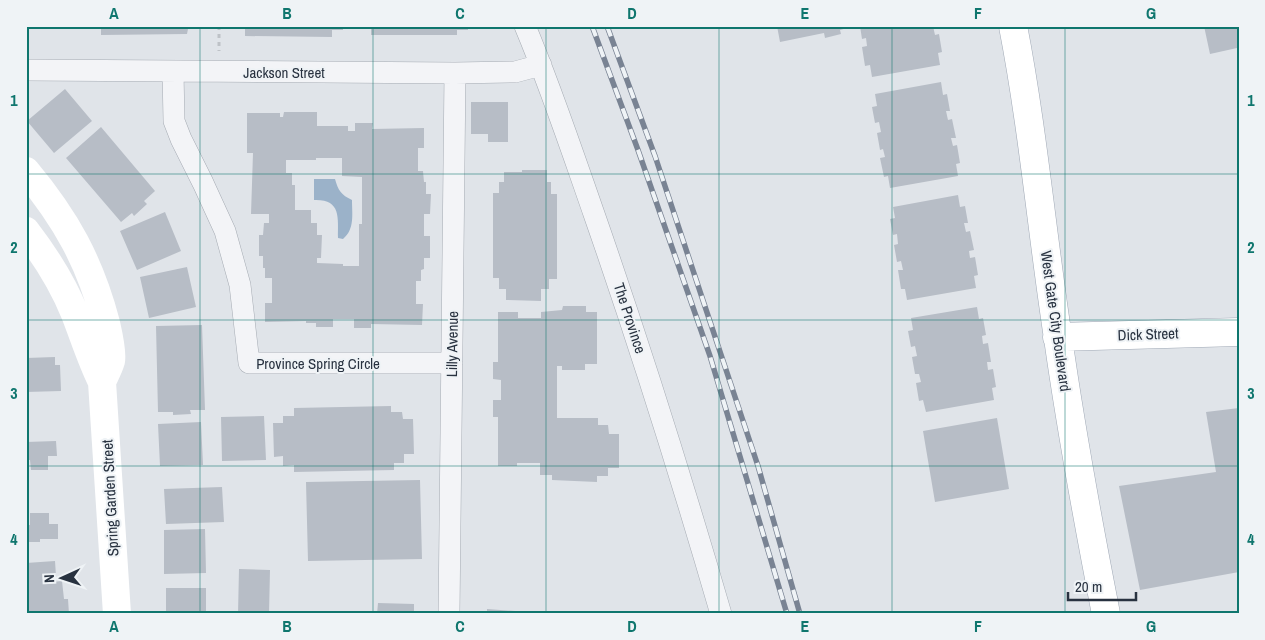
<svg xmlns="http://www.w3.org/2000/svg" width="1265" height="640" font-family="'Archivo Narrow',sans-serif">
<rect width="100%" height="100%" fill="#e0e4e9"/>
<!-- water -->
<path fill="#9bb2c9" d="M314 179H335C338 190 341 195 352 200 352 214 355 229 343 239L338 238C338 217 341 199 314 200Z"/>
<!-- building -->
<path fill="#b7bdc6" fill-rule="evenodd" d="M101 26H200V29H188L187 34 101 35Z
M234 26H343V30H332V37L245 36V29H234Z
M360 26H468V30H457V35H371V28H360Z
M777 26H846L847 28 840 30 841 34 825 38 824 33 780 42Z
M860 26H933L935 35 939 34 942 52 938 53 940 65 872 77 870 65 865 66 862 47 867 46 866 38 862 39Z
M1204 26H1239V54L1237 48 1210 54Z
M941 82 943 95 947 94 950 111H946L948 120 952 119 956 138H951L953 146 957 145 960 163 956 164 958 176 890 188 888 176 884 177 880 158 885 157 883 149 880 150 877 133 881 132 879 122 875 123 872 107 877 106 875 94Z
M65 89 92 121 54 153 27 121Z
M471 102H508V142H488V134H471Z
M284 112H317V126H348V131H355V123H373L372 129 424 128V148H418V171H423L424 182H426V194H431L430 214H424V236H430V258H424V269L421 270V281H416V304H423L422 325 371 324V328H354V319H333V327H316V323H306V321L265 322V303H272V278H265V268H263V256H259V235H263L264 223H269V214H251L253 153H247V113H280V117H283ZM316 158H342V176L362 177V224H359V266H343V264L317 263V258H321L322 235H317V223H311V210H295V185H292V173H286V160H316Z
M101 127 155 191 144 201 147 204 134 216 132 213 121 222 66 158Z
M522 170H547V182H551V194H557V279H549V289H541V301L506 300V289H499V278H493V193H499V182H504V172H522Z
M958 195 960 207 965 206 968 223H964L966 232 970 231 974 250 969 251 970 258 975 257 978 275 974 276 976 288 907 300 905 289H901L898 270H903L901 261 897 262 894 245 898 244 897 234 893 235 890 219 895 218 893 207Z
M165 212 181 251 137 270 120 231Z
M187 267 196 307 149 318 140 277Z
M563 306H586V312H597V364H585V370H562V366H557V418H598V425H608L609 434H619V468H608V476H597V482L552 480V475H540V463H517V466H498V417H493V400H501V380L493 379V362H498V312H518V318H541V312L562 310Z
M977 307 979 319 983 318 986 335 982 336 983 344 988 343 991 362H987L988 370 993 369 996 387 992 388 994 400 926 412 923 400 919 401 916 383 921 382 919 374H915L912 357 917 356 915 346 911 347 908 331 913 330 911 318Z
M202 325 205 410H190L191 414 173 415V412H158L156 326Z
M55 357V365H60L61 391 26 392V358Z
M391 406V412H402L403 419H413L414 454H404V463H394V470L294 472V465L283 466V456L274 457 273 423H283V416H294V408Z
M1239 408V572L1140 590 1119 486 1216 472 1206 412Z
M264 416 266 460 222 461 221 417Z
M997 418 1009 489 935 502 923 431Z
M201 422 203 465 160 466 158 424Z
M56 441 57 456H48V470H31L30 460H26V442Z
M420 480 422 559 308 561 306 482Z
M222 487 224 522 166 524 164 489Z
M30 513H49V524H58V539H40V542H26V525H30Z
M205 529 206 573 164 574V530Z
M55 561 56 576 52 577V582L62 581 64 599H68L69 614H26V563Z
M239 569 270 570 269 614H238Z
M166 588H206V614H166Z
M378 603 414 604V614H377Z
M487 609 515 611V614H487Z"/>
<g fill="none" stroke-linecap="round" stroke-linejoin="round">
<!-- street casing -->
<g stroke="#a5abb3" stroke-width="22">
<path id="street" d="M525 26C551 88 572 151 594 214 640 346 682 480 721 614
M26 70 455 73 515 72 541 65
M173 72 174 121 181 139 203 183 225 231 240 285 249 363H452
M449 614 455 73"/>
</g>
<!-- primary casing -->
<g stroke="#9fa8b5" stroke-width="29">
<path id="primary" d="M1013 26C1033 129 1042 234 1058 338 1071 430 1088 522 1106 614
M1057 337 1239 332"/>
</g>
<!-- path -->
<path stroke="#bec2c7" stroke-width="3" stroke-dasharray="4 4" stroke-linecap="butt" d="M219 26V51"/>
<!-- street -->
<use href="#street" stroke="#f3f4f7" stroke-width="21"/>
<!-- secondary -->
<path stroke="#fff" stroke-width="28" d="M26 171C66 219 90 262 106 323 108 332 113 352 111 361 109 368 105 375 102 382
M26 231C46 257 63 284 75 314 84 337 91 360 102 382L117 614"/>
<!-- primary -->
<use href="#primary" stroke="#fff" stroke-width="28"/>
<!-- rail casing -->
<g stroke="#798393" stroke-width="5.5">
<path id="rail" d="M592 26 638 150 710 356 787 614
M607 26 655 156 758 466 800 614"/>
</g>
<!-- rail -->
<use href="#rail" stroke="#eff3f6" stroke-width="4" stroke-dasharray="11" stroke-linecap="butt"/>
</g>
<!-- grid -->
<path fill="none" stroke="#0f766e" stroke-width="1" stroke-opacity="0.55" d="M200 26V614M373 26V614M546 26V614M719 26V614M892 26V614M1065 26V614M26 174H1239M26 320H1239M26 466H1239"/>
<g text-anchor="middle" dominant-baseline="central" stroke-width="4" stroke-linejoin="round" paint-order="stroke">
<!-- street labels -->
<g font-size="15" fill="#283240" stroke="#eff3f6">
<text x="284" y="72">Jackson Street</text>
<text transform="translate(630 318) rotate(72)">The Province</text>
<text transform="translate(1056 321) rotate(82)">West Gate City Boulevard</text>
<text transform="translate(1148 334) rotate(-2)">Dick Street</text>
<text transform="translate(452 344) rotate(-89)">Lilly Avenue</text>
<text x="318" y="363">Province Spring Circle</text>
<text transform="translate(110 498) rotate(-93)">Spring Garden Street</text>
</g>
</g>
<!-- border -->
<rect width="1265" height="640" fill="none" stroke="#eff3f6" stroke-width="55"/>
<!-- north arrow -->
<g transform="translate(62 578) rotate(267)" stroke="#eff3f6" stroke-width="4" paint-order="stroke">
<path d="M0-4L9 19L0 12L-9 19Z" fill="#283240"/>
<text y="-8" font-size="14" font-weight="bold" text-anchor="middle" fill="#283240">N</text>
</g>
<!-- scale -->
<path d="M1068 592v8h68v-8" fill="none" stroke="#283240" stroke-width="2.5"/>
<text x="1075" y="592" font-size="15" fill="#283240" stroke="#eff3f6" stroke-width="4" paint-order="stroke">20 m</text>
<rect x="28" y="28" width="1210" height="584" fill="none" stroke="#0f766e" stroke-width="2"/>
<g font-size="16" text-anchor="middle" font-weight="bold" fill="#0f766e">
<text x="114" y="19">A</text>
<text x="287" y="19">B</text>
<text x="460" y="19">C</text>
<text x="632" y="19">D</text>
<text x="805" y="19">E</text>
<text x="978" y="19">F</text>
<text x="1151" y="19">G</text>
<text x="14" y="106">1</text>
<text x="1251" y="106">1</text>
<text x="14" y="253">2</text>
<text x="1251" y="253">2</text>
<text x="14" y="399">3</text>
<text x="1251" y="399">3</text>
<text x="14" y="545">4</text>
<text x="1251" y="545">4</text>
<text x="114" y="632">A</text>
<text x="287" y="632">B</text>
<text x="460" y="632">C</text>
<text x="632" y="632">D</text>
<text x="805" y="632">E</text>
<text x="978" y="632">F</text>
<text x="1151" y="632">G</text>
</g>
</svg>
